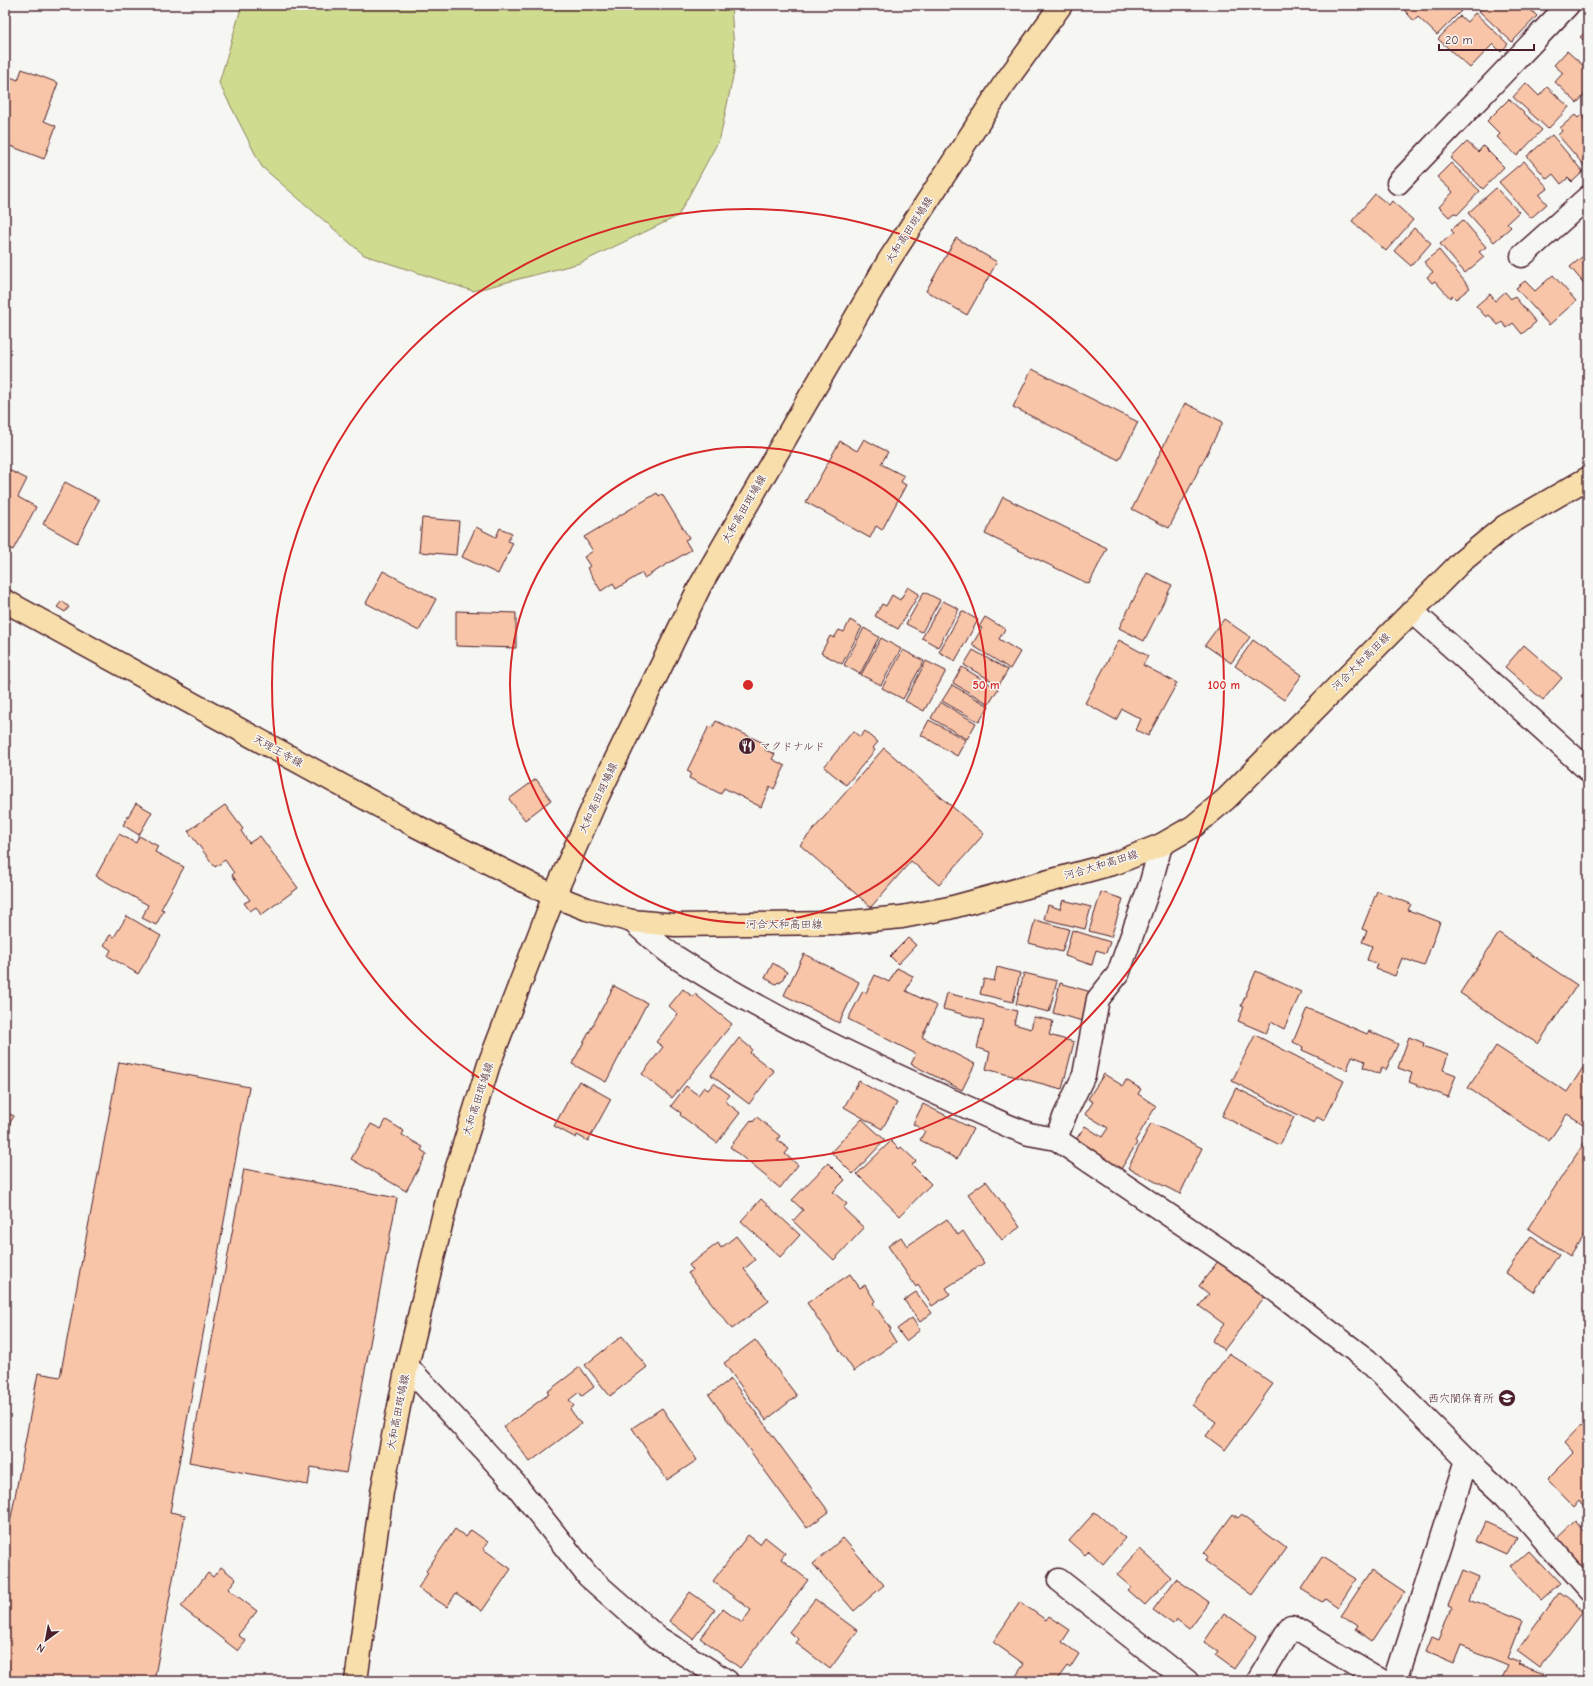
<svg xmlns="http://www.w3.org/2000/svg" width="1593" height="1686" font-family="'Comic Neue','Klee One',sans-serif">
<rect width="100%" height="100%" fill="#f6f6f2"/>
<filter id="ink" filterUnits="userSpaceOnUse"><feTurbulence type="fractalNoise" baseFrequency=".025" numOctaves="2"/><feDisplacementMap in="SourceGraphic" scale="8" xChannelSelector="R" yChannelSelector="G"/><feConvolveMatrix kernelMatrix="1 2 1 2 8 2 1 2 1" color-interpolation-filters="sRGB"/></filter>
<g filter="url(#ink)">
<!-- green -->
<path fill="#cfdc90" stroke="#8c7e5e" d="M242 5H731L735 67 720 138 678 216 580 263 473 291 364 255 262 167 219 83Z"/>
<!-- building -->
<path fill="#f8c5a8" stroke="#4a1f2b" d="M1400 5H1455L1461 11 1437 35 1418 17 1414 21Z
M1484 5H1526L1537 16 1512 42 1479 11Z
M1475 13 1508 44 1501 52 1493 44 1470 68 1438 39 1460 16 1467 22Z
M1588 29V44L1580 37Z
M1567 51 1588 70V94L1587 92 1577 103 1555 82 1563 73 1554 65Z
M22 69 58 83 44 121 56 126 44 159 5 144V75L18 80Z
M1526 83 1539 96 1547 87 1569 107 1548 129 1513 97Z
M1509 99 1542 130 1517 156 1497 137 1500 134 1487 121Z
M1575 115 1578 118 1581 115 1588 123V170L1558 135 1562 131 1560 128Z
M1552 135 1583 172 1572 182 1568 178 1561 184 1553 174 1547 179 1527 156Z
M1467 142 1478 152 1483 146 1504 167 1483 189 1451 158Z
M1524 161 1548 188 1539 195 1547 204 1531 218 1499 182Z
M1451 163 1480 191 1457 215 1454 213 1449 217 1439 207 1453 192 1437 177Z
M1496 188 1519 212 1507 223 1511 227 1494 242 1468 213Z
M1375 194 1389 205 1392 201 1413 220 1386 251 1352 221Z
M1463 220 1486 247 1479 252 1484 257 1465 273 1440 244 1454 233 1451 230Z
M1414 228 1431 243 1411 266 1394 251Z
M956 238 997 262 967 315 926 291Z
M1439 250 1470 288 1456 299 1452 295 1450 298 1435 281 1432 283 1427 277 1433 272 1424 262Z
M1588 252V288L1570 267Z
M1553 275 1576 301 1549 325 1516 288 1525 281 1535 291Z
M1505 292 1511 299 1514 296 1536 322 1522 334 1513 323 1507 328 1502 322 1498 325 1489 315 1486 317 1476 306 1490 294 1495 301Z
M1032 369 1138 422 1119 460 1013 407Z
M1185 403 1223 422 1169 528 1132 509Z
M864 439 888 452 881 464 904 476 901 482 906 485 882 530 876 526 870 538 806 502 840 441 857 451Z
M9 470 27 479 18 497 36 507 13 550 5 546V477Z
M65 482 99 500 77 543 43 524Z
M657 493 659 496 662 494 689 538 685 540 691 550 644 578 642 573 616 589 613 583 601 591 587 568 590 566 584 557 593 551 584 537Z
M1003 497 1107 548 1089 584 985 534Z
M422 518 459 521 456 555 419 552Z
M476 527 496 537 500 528 512 533 508 541 513 543 498 574 462 557Z
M383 571 436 599 419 631 366 603Z
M1147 573 1172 585 1144 641 1119 628Z
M908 587 919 594 898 629 875 616 882 604 886 606 892 595 900 600Z
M924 592 940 600 922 632 906 624Z
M62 601 69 607 65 612 57 607Z
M943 601 959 609 938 647 922 638Z
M456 611 516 613V648L456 646Z
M962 611 978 620 955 661 939 652Z
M985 617 1005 629 999 639 1020 652 1010 669 972 645 982 628 979 627Z
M1224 619 1250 637 1231 663 1205 645Z
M850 620 862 627 842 664 821 653 830 636 834 638 839 630 844 632Z
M864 628 879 637 860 674 844 665Z
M881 638 901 649 881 685 861 675Z
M1119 640 1148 656 1143 665 1177 683 1148 736 1136 730 1141 719 1122 709 1116 720 1085 703Z
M1253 640 1302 675 1284 700 1235 666Z
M1524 645 1562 678 1543 700 1505 667Z
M903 650 924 661 903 699 882 688Z
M973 650 1008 670 999 685 964 665Z
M926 661 946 671 924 711 905 701Z
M962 667 998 689 989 704 953 683Z
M5 677 11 680 5 696Z
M952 685 989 706 979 722 942 701Z
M1588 689V702L1581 696Z
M940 702 976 723 967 739 931 718Z
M929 720 966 740 957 756 921 735Z
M716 721 768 745 765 750 775 754 772 759 785 766 774 789 770 786 761 807 724 788 721 794 689 778 691 773 687 771 709 726 712 728Z
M853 731 860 737 865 731 878 742 873 748 875 750 846 785 824 767Z
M884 748 984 834 939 885 911 861 871 907 800 845Z
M536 779 551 800 525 820 509 799Z
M136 803 152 812 139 835 123 825Z
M225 805 243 829 241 831 249 843 260 836 298 888 261 915 256 907 250 911 244 903 250 900 232 875 234 873 225 860 215 867 188 831Z
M119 834 136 843 139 836 158 846 155 852 184 867 161 909 164 910 156 925 142 918 148 905 96 876Z
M1377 891 1411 904 1408 910 1440 922 1424 966 1402 958 1395 976 1376 969 1378 964 1367 960 1372 946 1362 942 1367 931 1362 929Z
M1101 892 1123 899 1111 937 1089 931Z
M1063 900 1091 907 1085 929 1044 919 1048 905 1060 909Z
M127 916 161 936 138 974 108 956 111 950 104 945 110 935 114 937Z
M1035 920 1069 929 1062 952 1029 943Z
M1072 930 1110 942 1106 953 1096 950 1092 965 1065 956Z
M1499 933 1577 985 1538 1044 1460 993Z
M908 938 916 945 898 964 890 956Z
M804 954 859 982 839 1023 784 995Z
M773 963 787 972 780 983 778 982 776 984 765 978Z
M997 967 1020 973 1013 1002 980 994 984 979 994 981Z
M897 968 913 976 906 991 937 1006 922 1037 975 1064 962 1090 911 1064 916 1054 848 1019 863 991 866 993 875 975 889 982Z
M1256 971 1301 992 1284 1029 1271 1022 1266 1033 1238 1021 1244 1007 1241 1006Z
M1024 973 1057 981 1049 1012 1016 1004Z
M1060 983 1091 992 1083 1021 1053 1013Z
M614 986 647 1003 606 1082 572 1064Z
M683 989 693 997 695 994 732 1024 672 1098 642 1074 663 1047 656 1042 678 1014 669 1006Z
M947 993 1017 1011 1014 1024 1031 1029 1034 1017 1053 1021 1049 1035 1074 1042 1062 1089 986 1069 990 1052 977 1048 984 1020 943 1009Z
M1307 1008 1367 1034 1369 1031 1398 1044 1386 1070 1382 1068 1379 1074 1363 1067 1365 1061 1352 1056 1347 1070 1302 1050 1303 1047 1293 1042Z
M1255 1035 1344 1081 1324 1121 1317 1117 1314 1123 1232 1081Z
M1409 1037 1424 1043 1423 1046 1448 1055 1443 1070 1456 1075 1448 1097 1409 1082 1412 1073 1398 1068Z
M739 1038 752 1049 750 1053 774 1071 749 1104 711 1075Z
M1496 1046 1567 1092 1588 1060V1127L1567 1114 1549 1141 1468 1088Z
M119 1062 249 1087 170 1512 185 1515 154 1681H5V1550L38 1373 60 1377Z
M1104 1074 1123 1086 1126 1080 1141 1089 1138 1094 1156 1106 1135 1141 1137 1143 1121 1169 1075 1141 1085 1126 1102 1137 1108 1128 1085 1114 1093 1102 1088 1099Z
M579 1081 611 1099 588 1141 577 1135 576 1138 554 1126Z
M859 1081 897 1103 882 1129 844 1107Z
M714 1083 730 1095 725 1101 740 1113 717 1143 680 1115 681 1113 671 1106 686 1086 698 1095 704 1087 708 1090Z
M1236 1088 1294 1117 1280 1145 1222 1116Z
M923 1104 973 1129 957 1159 920 1140 925 1131 913 1124Z
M5 1112 14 1116 5 1131Z
M757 1117 780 1136 777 1140 789 1149 785 1154 798 1165 780 1188 730 1147 751 1120 753 1122Z
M862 1119 885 1140 853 1174 831 1152Z
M386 1120 404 1131 402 1135 423 1147 421 1150 427 1154 406 1191 351 1159 371 1124 381 1129Z
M1151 1123 1202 1148 1180 1194 1128 1168Z
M1588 1137V1228L1570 1256 1528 1228Z
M891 1141 899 1149 901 1147 916 1161 912 1165 931 1184 900 1216 857 1174Z
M828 1163 845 1180 833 1192 847 1204 843 1208 864 1228 834 1260 793 1221 803 1210 792 1200Z
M244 1169 397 1198 346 1473 311 1467 308 1485 189 1462Z
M986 1181 1020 1227 1002 1240 968 1194Z
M761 1199 800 1235 780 1257 741 1221Z
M947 1219 958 1235 963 1231 984 1263 946 1288 950 1294 932 1306 918 1285 916 1287 888 1246 901 1237 907 1246Z
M736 1236 755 1260 744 1269 769 1301 732 1329 688 1273 693 1270 689 1265 718 1243 721 1248Z
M1531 1236 1559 1254 1534 1292 1506 1273Z
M1219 1260 1266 1295 1224 1350 1212 1341 1224 1324 1199 1306 1209 1294 1199 1286Z
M850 1274 860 1288 865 1285 875 1301 873 1303 891 1329 889 1331 896 1342 854 1371 807 1303Z
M916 1292 932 1313 920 1322 904 1300Z
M912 1318 920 1330 906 1341 897 1329Z
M622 1336 647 1367 610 1396 585 1365Z
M755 1340 797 1396 766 1420 724 1363Z
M1229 1353 1273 1384 1225 1450 1206 1436 1216 1422 1192 1405Z
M580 1367 594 1387 582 1396 579 1392 569 1400 574 1406 570 1409 581 1424 530 1462 504 1427 549 1394 547 1392Z
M731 1379 829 1512 807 1528 709 1395Z
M662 1408 697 1460 667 1480 632 1428Z
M1581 1426 1588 1433V1444L1584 1448 1588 1453V1509L1579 1500 1573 1507 1547 1480 1574 1453 1565 1443Z
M1095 1512 1125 1538 1103 1564 1089 1551 1085 1555 1069 1541Z
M1233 1514 1238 1518 1241 1515 1286 1548 1252 1595 1205 1561 1208 1557 1204 1553Z
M1576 1521 1588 1534V1581L1553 1543Z
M1485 1522 1516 1536 1507 1555 1476 1541Z
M455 1529 466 1537 471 1530 488 1542 483 1549 511 1569 482 1611 456 1593 447 1607 418 1588 428 1573 426 1571Z
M748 1535 760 1544 765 1537 785 1553 781 1559 808 1580 740 1668 700 1638 723 1609 742 1623 751 1610 713 1581Z
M843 1538 884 1585 854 1611 813 1564Z
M1140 1549 1171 1577 1145 1605 1128 1590 1131 1587 1117 1575Z
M1529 1551 1560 1584 1541 1601 1510 1568Z
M1322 1557 1356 1579 1338 1607 1325 1598 1322 1602 1301 1589Z
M221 1567 236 1579 228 1589 257 1611 238 1635 246 1641 238 1651 181 1607 208 1573 213 1577Z
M1462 1570 1478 1577 1470 1599 1522 1620 1507 1658 1520 1663 1518 1665 1544 1675 1541 1681H1509V1679L1502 1677 1508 1665 1461 1646 1454 1664 1426 1652 1432 1637 1439 1640 1452 1607 1448 1605Z
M1371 1571 1404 1593 1372 1642 1355 1630 1357 1627 1341 1616Z
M1176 1579 1209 1602 1189 1629 1176 1619 1173 1624 1153 1610Z
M690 1592 715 1610 693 1639 669 1621Z
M1559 1593 1583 1611 1540 1668 1517 1651Z
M815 1599 858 1631 830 1669 796 1643 799 1639 789 1632Z
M1020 1602 1046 1620 1049 1616 1070 1630 1062 1642 1079 1654 1070 1668 1067 1666 1056 1681H1024L1016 1676 1024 1664 993 1642Z
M1224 1613 1257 1636 1234 1669 1215 1655 1218 1651 1204 1642Z"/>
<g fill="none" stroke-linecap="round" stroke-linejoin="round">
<!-- minor casing -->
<g stroke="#4a1f2b" stroke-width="25">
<path id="minor" d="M1398 183 1568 5
M1522 256 1588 197
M1412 611 1588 770
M632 921C645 932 657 944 671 954 778 1024 895 1075 1011 1127L1029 1134 1056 1139 1234 1259 1367 1360 1467 1460 1506 1496 1588 1590
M1056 1139 1065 1115 1084 1075 1098 999 1118 974 1151 882 1161 845
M407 1366 516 1485 588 1576 657 1637 727 1681
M1059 1580 1187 1681
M1258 1681 1291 1626 1383 1681
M1396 1681 1467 1460"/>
</g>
<!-- major casing -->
<g stroke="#4a1f2b" stroke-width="25">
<path id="major" d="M5 601 414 825 554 896 587 909 632 921 675 925 839 923 902 917 949 908 1116 863 1161 845 1194 826 1226 799 1461 562 1505 526 1588 478
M356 1681 382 1492 407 1366 448 1196 489 1064 554 896 596 800 700 586 889 260 1002 87 1061 5"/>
</g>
<!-- minor -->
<use href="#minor" stroke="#f6f6f2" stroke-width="22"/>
<!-- major -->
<use href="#major" stroke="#f8deab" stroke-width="22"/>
</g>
</g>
<!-- distance rings -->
<g fill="none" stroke="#d62828" stroke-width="2">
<circle cx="748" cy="685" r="238"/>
<circle cx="748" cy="685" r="476"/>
</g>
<!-- icons -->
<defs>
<g id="restaurant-disc" transform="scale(0.9)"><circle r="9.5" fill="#4a1f2b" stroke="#f6f6f2"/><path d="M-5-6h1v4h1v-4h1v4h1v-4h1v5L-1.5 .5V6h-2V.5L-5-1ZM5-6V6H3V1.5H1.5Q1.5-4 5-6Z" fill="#fff"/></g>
<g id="school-disc" transform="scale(0.9)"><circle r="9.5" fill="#4a1f2b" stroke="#f6f6f2"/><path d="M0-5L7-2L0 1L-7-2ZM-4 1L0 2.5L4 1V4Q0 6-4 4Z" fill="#fff"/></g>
</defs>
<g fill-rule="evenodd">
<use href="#restaurant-disc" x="747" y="746"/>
<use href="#school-disc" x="1507" y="1398"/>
</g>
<g text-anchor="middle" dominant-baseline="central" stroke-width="3" stroke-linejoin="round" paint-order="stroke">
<!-- street labels -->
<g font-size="11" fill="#4a1f2b" stroke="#f6f6f2">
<text transform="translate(909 230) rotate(-57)">大和高田斑鳩線</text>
<text transform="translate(744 509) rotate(-60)">大和高田斑鳩線</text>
<text transform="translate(1361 662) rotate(-45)">河合大和高田線</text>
<text transform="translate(278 751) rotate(29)">天理王寺線</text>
<text transform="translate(598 798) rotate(-65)">大和高田斑鳩線</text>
<text transform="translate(1101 865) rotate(-17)">河合大和高田線</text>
<text x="784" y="924">河合大和高田線</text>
<text transform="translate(478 1099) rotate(-72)">大和高田斑鳩線</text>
<text transform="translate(398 1412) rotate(-79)">大和高田斑鳩線</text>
</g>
<!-- poi labels -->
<g font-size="11" fill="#4a1f2b" stroke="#f6f6f2" text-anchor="start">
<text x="760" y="746">マクドナルド</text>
<text x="1494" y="1398" text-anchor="end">西穴闇保育所</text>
</g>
</g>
<circle cx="748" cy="685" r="6" fill="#d62828" stroke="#f6f6f2" stroke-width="2"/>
<g font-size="12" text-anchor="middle" font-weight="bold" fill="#d62828" stroke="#f6f6f2" stroke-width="3" stroke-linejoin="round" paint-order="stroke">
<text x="986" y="689">50 m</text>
<text x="1224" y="689">100 m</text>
</g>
<!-- margin -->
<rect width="1593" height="1686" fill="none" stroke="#f6f6f2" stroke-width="20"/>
<rect x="10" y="10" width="1573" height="1666" fill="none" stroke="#4a1f2b" stroke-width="1.5" filter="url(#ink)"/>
<!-- north arrow -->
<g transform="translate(46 1640) rotate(212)" stroke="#f6f6f2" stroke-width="3" paint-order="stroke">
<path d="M0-3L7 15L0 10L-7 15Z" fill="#4a1f2b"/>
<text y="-6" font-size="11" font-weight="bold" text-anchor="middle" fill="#4a1f2b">N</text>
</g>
<!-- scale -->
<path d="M1439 44v6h95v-6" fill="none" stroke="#4a1f2b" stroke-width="2"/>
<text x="1445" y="44" font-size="12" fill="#4a1f2b" stroke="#f6f6f2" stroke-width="3" paint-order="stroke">20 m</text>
</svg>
